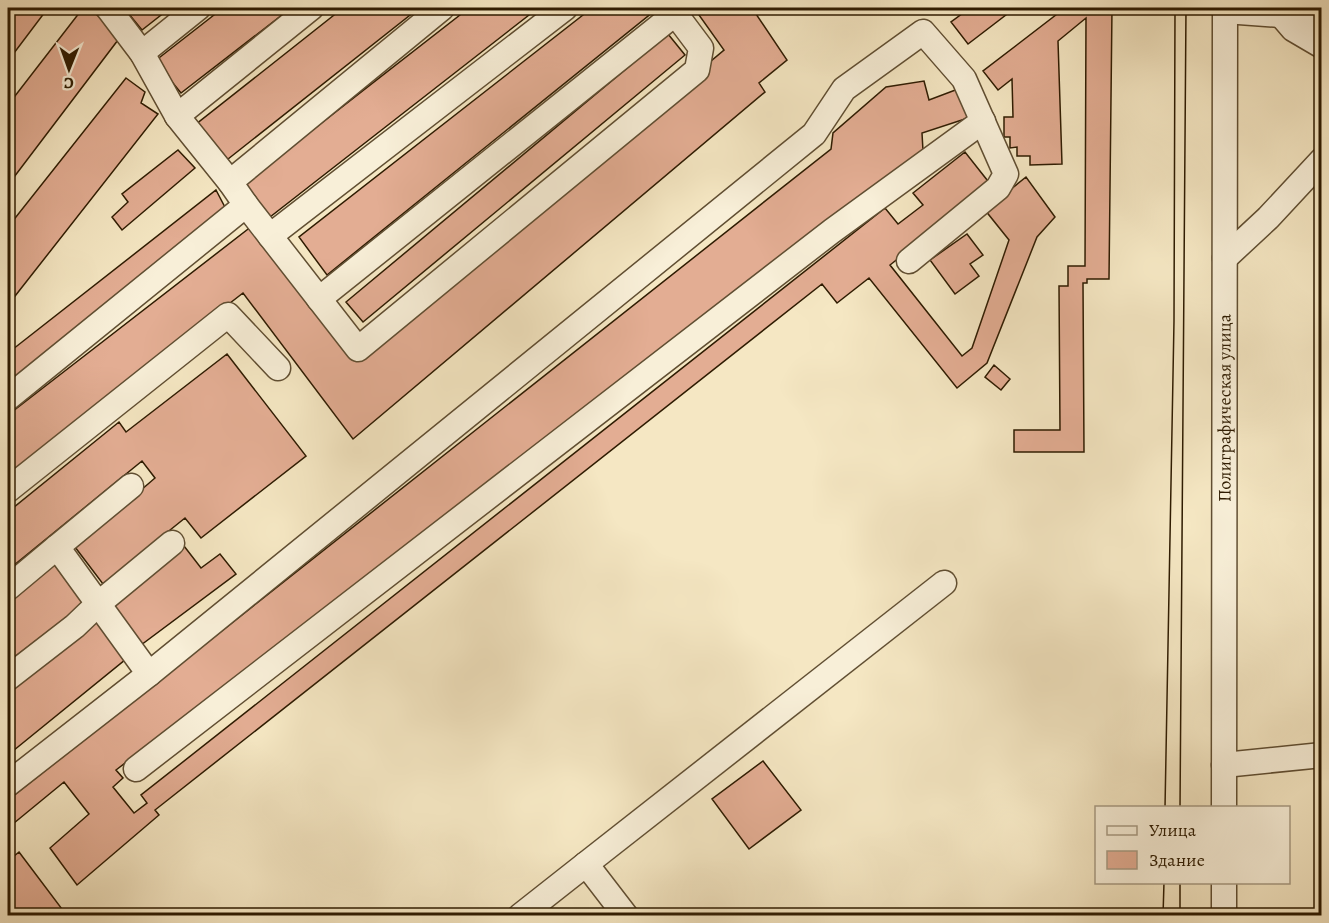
<svg xmlns="http://www.w3.org/2000/svg" width="1329" height="923" font-family="Alegreya,serif">
<rect width="100%" height="100%" fill="#f5e7c3"/>
<filter id="stains"><feTurbulence type="fractalNoise" baseFrequency=".00333" numOctaves="4"/><feColorMatrix values="0 0 0 0 .2 0 0 0 0 .09 0 0 0 0 .02 0 0 0 .5 -.17"/></filter>
<radialGradient id="worn" r=".72"><stop offset=".6" stop-color="#630" stop-opacity="0"/><stop offset="1" stop-color="#630" stop-opacity=".3"/></radialGradient>
<!-- building -->
<path fill="#e3ad93" stroke="#2e1b01" stroke-width="1.5" d="M8 8H48L8 61Z
M83 8H89L121 36 8 185V105Z
M124 8H170L142 30Z
M223 8H291L181 93 155 61Z
M343 8H419L223 163 195 125Z
M469 8H538L270 217 243 184Z
M592 8H650L653 12 327 275 299 237Z
M694 8H752L787 60 759 83 765 92 353 439 243 293 8 475V415L252 226 355 359 724 50Z
M970 8H1015L968 44 951 22Z
M1065 8H1112L1109 279H1087V283H1083L1084 452H1014V430H1060L1059 286H1068V266H1085L1086 18 1058 41 1062 164 1030 165V156H1017V147L1010 148V137H1004V117H1013L1012 79 998 90 983 71Z
M668 34 685 55 363 322 346 302Z
M126 78 145 92 141 103 158 114 8 305V227Z
M924 81 929 100 958 89 968 118 922 133 923 151 116 770 123 778 113 787 134 813 147 803 141 795 885 208 898 224 923 205 913 193 965 152 991 185 890 265 962 356 972 348 1009 240 985 210 1026 177 1055 217 1037 237 987 363 957 388 869 278 837 303 822 284 155 810 159 815 77 885 50 848 89 814 64 782 8 828V800L831 149 833 133 886 87Z
M178 150 195 168 122 230 112 217 128 202 122 194Z
M216 190 228 213 8 388V353Z
M967 234 983 255 970 264 979 276 955 294 930 260Z
M227 354 306 456 201 538 185 518 103 584 75 547 155 478 142 461 8 570V512L119 422 126 432Z
M994 365 1010 379 1001 390 985 377Z
M184 546 201 568 220 554 236 574 141 645 109 603Z
M54 564 84 604 8 662V602Z
M97 620 126 659 8 755V688Z
M763 761 801 810 749 849 712 799Z
M19 852 62 909 53 916H8V861Z"/>
<g fill="none" stroke-linecap="round" stroke-linejoin="round">
<!-- minor casing -->
<g stroke="#604e32" stroke-width="27">
<g id="minor">
<path d="M108 8 142 53 177 116 230 182"/>
<path d="M1225 11 1322 18"/>
<path d="M1281 15 1293 29 1322 46"/>
<path d="M142 53 198 8"/>
<path d="M177 116 311 8"/>
<path d="M246 205 358 349 697 70 701 48 671 8"/>
<path d="M270 236 565 8"/>
<path d="M1225 258 1268 218 1322 160"/>
<path d="M319 299 676 13"/>
<path d="M8 398 246 205 230 182 442 8"/>
<path d="M8 490 228 315 278 368"/>
<path d="M57 547 131 486"/>
<path d="M8 588 57 547 149 674"/>
<path d="M8 678 75 626 98 604 172 543"/>
<path d="M1224 765 1322 755"/>
<path d="M136 769 832 231 983 121"/>
<path d="M8 784 149 674 814 134 844 89 923 32 964 79 1006 174 998 188 909 261"/>
<path id="s1" d="M1224 808 1225 8"/>
<path d="M586 864 944 583"/>
<path d="M1224 882V916"/>
<path d="M520 916 586 864 626 916"/>
</g>
</g>
<!-- minor -->
<use href="#minor" stroke="#f8efd8" stroke-width="24"/>
<!-- tram -->
<path stroke="#2e1b01" stroke-width="1.5" d="M1165 808 1174 321 1175 8
M1180 808 1186 8
M1163 916 1164 882
M1180 916V882"/>
</g>
<g text-anchor="middle" dominant-baseline="central" stroke-width="6" stroke-linejoin="round" paint-order="stroke">
<!-- street labels -->
<g font-size="18" fill="#2e1b01" stroke="#f8efd8">
<text stroke="none"><textPath href="#s1" startOffset="400">Полиграфическая улица</textPath></text>
</g>
</g>
<!-- margin -->
<rect width="1329" height="923" fill="none" stroke="#f5e7c3" stroke-width="30"/>
<rect x="9" y="9" width="1311" height="905" fill="none" stroke="#2e1b01" stroke-width="3"/>
<rect x="15" y="15" width="1299" height="893" fill="none" stroke="#2e1b01" stroke-width="1.5"/>
<!-- legend -->
<rect x="1095" y="806" width="195" height="78" fill="#f8efd8" stroke="#a79a82" stroke-width="1.5"/>
<rect x="1107" y="826" width="30" height="9" fill="#f8efd8" stroke="#a79a82" stroke-width="1.5"/>
<text x="1149" y="836" font-size="18" fill="#2e1b01">Улица</text>
<rect x="1107" y="851" width="30" height="18" fill="#e3ad93" stroke="#a79a82" stroke-width="1.5"/>
<text x="1149" y="866" font-size="18" fill="#2e1b01">Здание</text>
<!-- north arrow -->
<g transform="translate(69 69) rotate(181)" stroke="#f8efd8" stroke-width="4.5" paint-order="stroke">
<path d="M0-4.5L10 22L0 15L-10 22Z" fill="#2e1b01"/>
<text y="-9" font-size="16" font-weight="bold" text-anchor="middle" fill="#2e1b01">С</text>
</g>
<rect width="100%" height="100%" filter="url(#stains)"/>
<rect width="100%" height="100%" fill="url(#worn)"/>
</svg>
